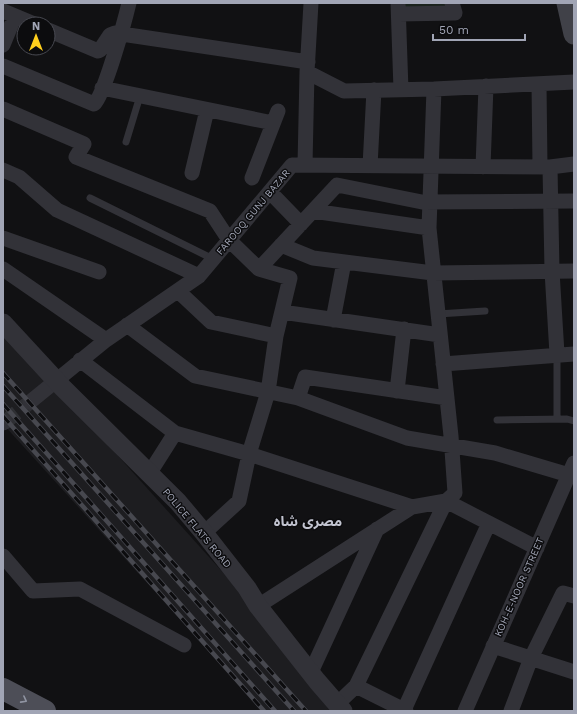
<svg xmlns="http://www.w3.org/2000/svg" width="577" height="714" font-family="'Work Sans','Noto Sans Arabic',sans-serif">
<rect width="100%" height="100%" fill="#111113"/>
<!-- built -->
<path fill="#1d1d20" d="M3 328 254 607 334 711H263L3 424Z"/>
<!-- green -->
<path fill="#1b231d" d="M398 3H452L455 13 399 14Z"/>
<g fill="none" stroke-linecap="round" stroke-linejoin="round">
<!-- minor-tunnel -->
<path stroke="#2e2f33" stroke-width="15" stroke-dasharray="15 8" stroke-linecap="butt" d="M5 422 30 402"/>
<!-- service -->
<path stroke="#323238" stroke-width="7" d="M126 142 140 96
M90 198 213 259
M438 314 485 311
M557 354V419
M497 420 567 419 574 421"/>
<!-- minor -->
<path stroke="#323238" stroke-width="15" d="M398 3 401 90
M3 11 34 24
M399 14 455 13 452 3
M48 30 98 51 100 50 110 35 115 33 308 62
M3 45 15 16
M3 66 94 104C104 96 125 20 129 3
M307 72 344 91 434 89 574 82
M539 84 540 167
M102 88 273 123
M3 109 84 144 76 157 210 211 229 240 259 269 290 278 276 336 268 392 249 454 239 501 204 533
M305 165 307 72 311 3
M370 166 374 90
M483 167 486 86
M550 167 552 271 557 354
M3 170 19 177 57 210 199 276
M192 173 207 110
M252 178 278 111
M270 192 301 224
M313 211 429 228
M3 238 99 272
M281 245 313 258 433 273 574 271
M3 269 106 340
M259 269 337 185 422 202 574 201
M178 291 211 322 276 336
M282 312 440 335
M333 320 344 262
M127 325 195 376 298 398
M80 360 175 433 249 454 412 507 446 501 537 548
M443 364 574 354
M397 391 404 329
M447 398 305 377 298 398 407 438 495 453 569 475
M30 402 106 340 199 276 292 165 550 167 574 164
M3 423 5 422
M149 474 175 433
M3 556 33 591 80 589 184 645
M258 606 412 507
M493 646 574 672
M311 672 377 529
M356 686 406 711
M337 704 356 686 446 501 455 493 451 436 429 228 434 89
M404 710 489 523
M465 711 574 463
M511 711 531 658 563 593 574 596"/>
<!-- tertiary -->
<path stroke="#323238" stroke-width="19" d="M3 323 63 388 178 502 204 533 247 588 258 606 317 681 343 711"/>
<!-- secondary -->
<path stroke="#404148" stroke-width="21" d="M567 3 574 34"/>
<!-- primary -->
<path stroke="#4d4e57" stroke-width="22" d="M3 689 45 711"/>
<!-- rail casing -->
<g stroke="#47484f" stroke-width="4.5">
<path id="rail" d="M3 373 306 711
M3 386 294 711
M3 404 275 711
M3 416 264 711"/>
</g>
<!-- rail -->
<use href="#rail" stroke="#0c0c0e" stroke-width="3" stroke-dasharray="9" stroke-linecap="butt"/>
</g>
<!-- one-way arrows -->
<defs><path id="oneway-chevron" d="M-2-3.5L2.5 0L-2 3.5" fill="none" stroke-width="1.6" stroke-linecap="round" stroke-linejoin="round"/></defs>
<use stroke="#9094a2" href="#oneway-chevron" transform="translate(24 700) rotate(28)"/>
<g text-anchor="middle" dominant-baseline="central" stroke-width="3" stroke-linejoin="round" paint-order="stroke">
<!-- street labels -->
<g font-size="10" fill="#a1a5b5" stroke="#0c0c0e">
<text transform="translate(253 212) rotate(-50)">FAROOQ GUNJ BAZAR</text>
<text transform="translate(197 528) rotate(50)">POLICE FLATS ROAD</text>
<text transform="translate(519 587) rotate(-66)">KOH-E-NOOR STREET</text>
</g>
<!-- district labels -->
<g font-size="14" font-weight="bold" fill="#c2c4d0" stroke="#0c0c0e">
<text x="308" y="521">مصری شاہ</text>
</g>
</g>
<!-- border -->
<rect width="577" height="714" fill="none" stroke="#a1a5b5" stroke-width="8"/>
<!-- north arrow -->
<g transform="translate(36 36)"><circle r="19" fill="#0c0c0e" stroke="#484951"/>
<path d="M0-3L7 15L0 10L-7 15Z" fill="#ffcf1d"/>
<text y="-6" font-size="11" font-weight="bold" text-anchor="middle" fill="#a1a5b5">N</text>
</g>
<!-- scale -->
<path d="M433 34v6h92v-6" fill="none" stroke="#a1a5b5" stroke-width="2"/>
<text x="439" y="34" font-size="12" fill="#a1a5b5" stroke="#0c0c0e" stroke-width="3" paint-order="stroke">50 m</text>
</svg>
